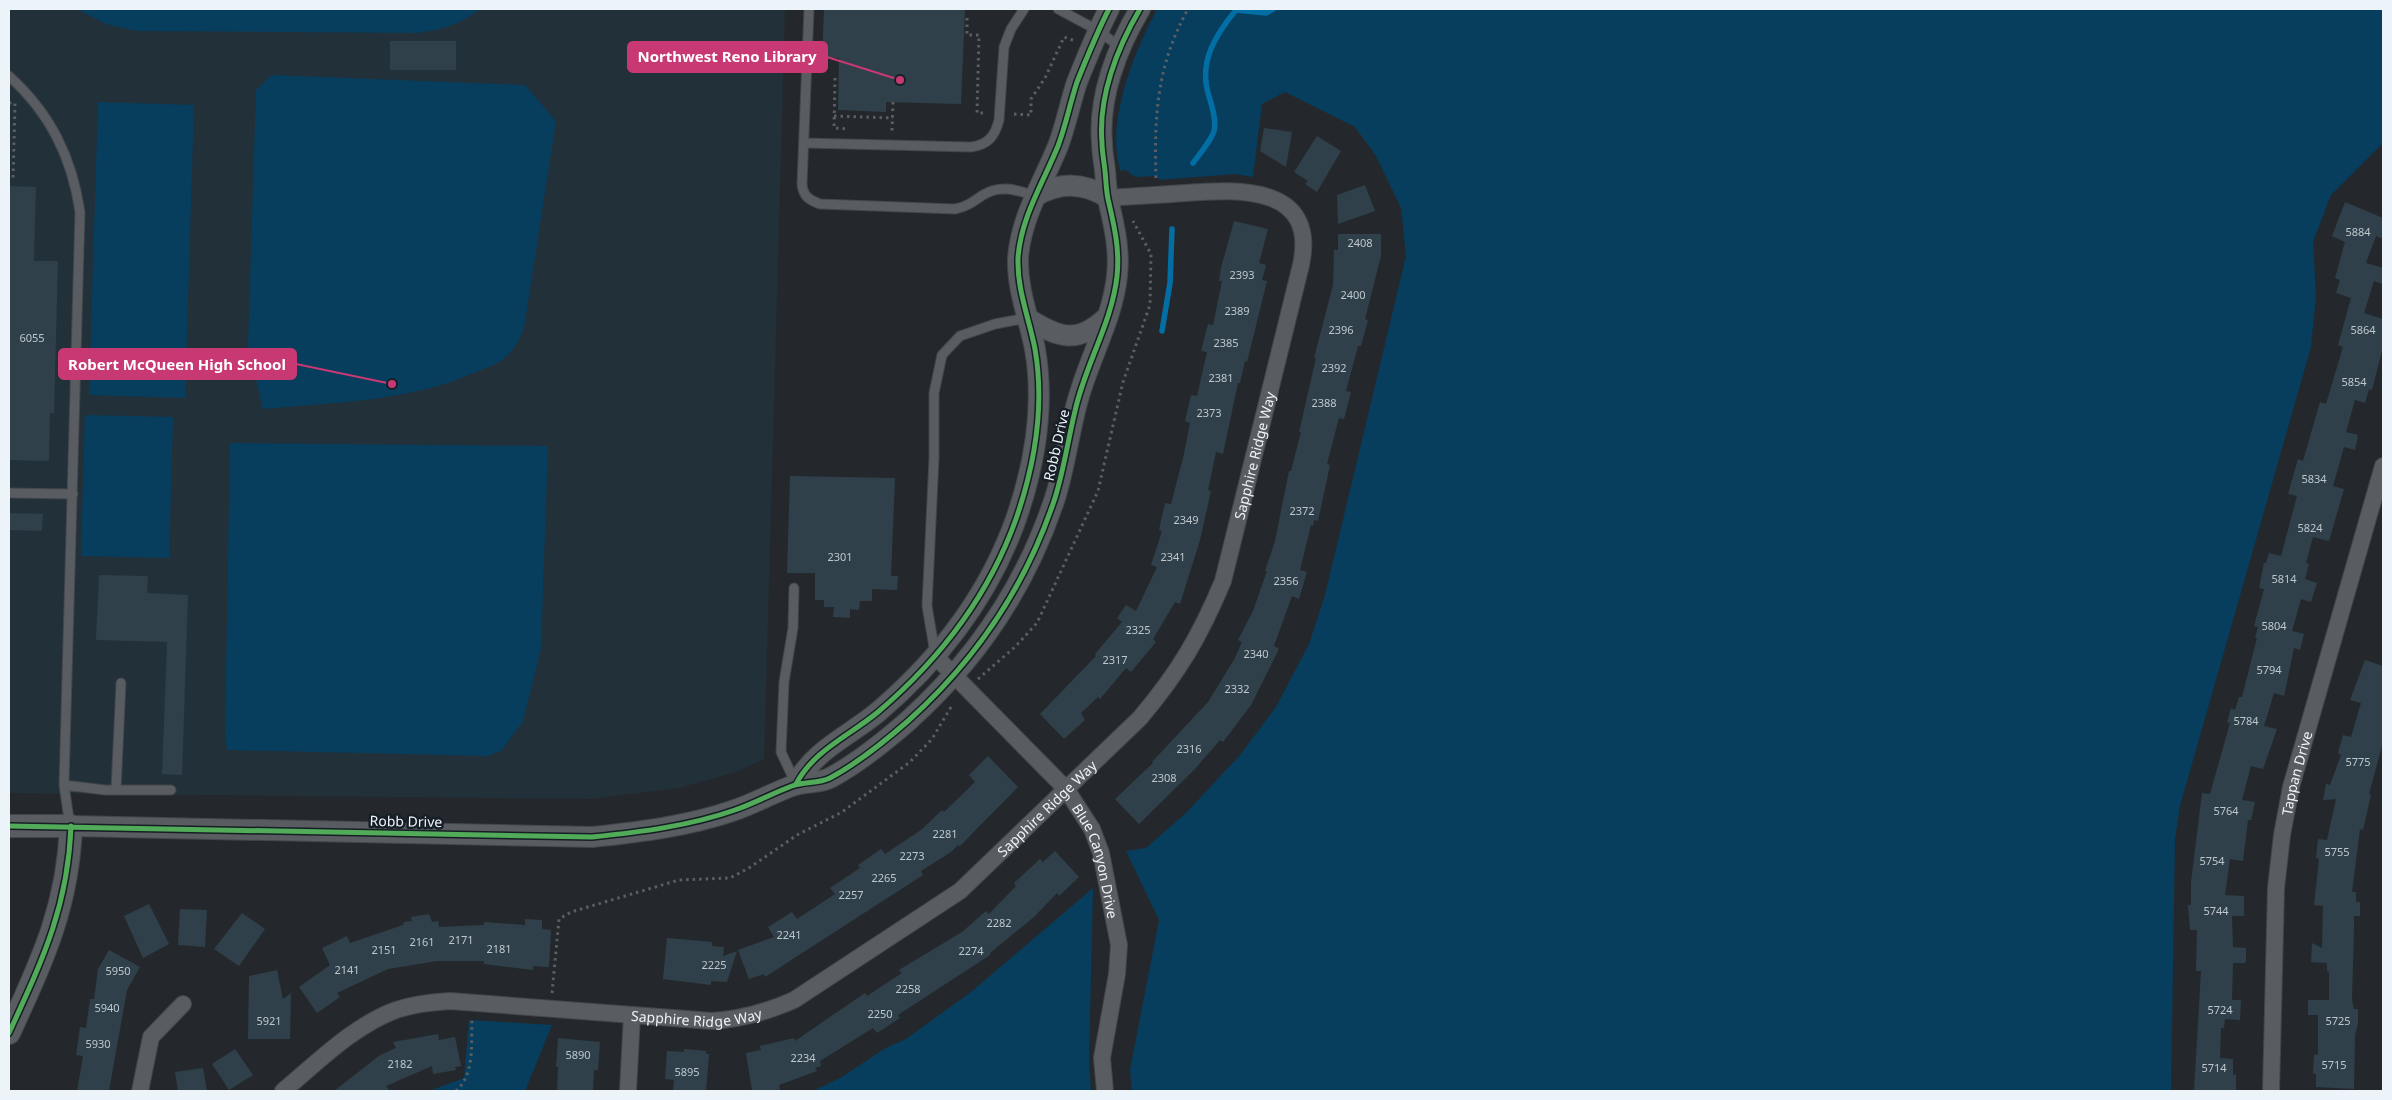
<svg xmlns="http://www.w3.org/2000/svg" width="2392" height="1100" font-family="'Noto Sans',sans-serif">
<rect width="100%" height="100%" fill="#24282c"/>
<!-- built -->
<path fill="#22303a" d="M9 9H785L764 759 736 772 679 788 589 799 9 793Z"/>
<!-- green -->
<path fill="#073e5d" d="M77 9H480C461 24 439 31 415 33L137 31 106 24Z
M1157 9H2383V143L2331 195 2313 242 2316 295 2311 347 2180 806 2175 839 2171 1091H1132L1130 1070 1159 920 1126 851 1146 848 1187 812 1240 755 1276 707 1309 644 1325 595 1406 256 1401 208 1376 156 1355 127 1285 92 1262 104 1253 177 1235 174 1159 180 1158 176 1135 177 1124 169 1121 172C1104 125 1135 50 1157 9Z
M272 75 525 85 556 121 524 328C520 338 515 349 506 357 498 364 486 368 476 372 409 402 335 402 263 409L248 346 256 90Z
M98 102 194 105 185 398 89 395Z
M85 415 173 417 169 558 81 556Z
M230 443 548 446 541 648 523 721 501 751 487 756 227 750 225 736Z
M1093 888 1089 1060 1091 1091H813L842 1077 884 1049 906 1039 971 992Z
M469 1020 552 1025 525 1091H429L464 1078Z"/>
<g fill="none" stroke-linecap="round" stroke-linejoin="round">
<!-- stream -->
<path stroke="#036ea4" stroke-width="5.5" d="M1193 163C1199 155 1212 139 1214 131 1217 120 1211 103 1208 93 1199 61 1216 34 1236 10L1266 13 1273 9
M1162 331 1170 283 1172 229"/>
</g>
<!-- building -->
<path fill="#2f404a" d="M824 9H965L961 104 886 102V112L838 110 839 58H822Z
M390 41H456V70H390Z
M1264 128 1292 132 1286 167 1260 151Z
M1317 136 1341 151 1317 192 1305 184 1308 181 1294 172Z
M1365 185 1375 211 1338 224 1337 195Z
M9 186 36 187 34 261H58L54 413H50L49 461 9 460Z
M2345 202 2383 218V239L2376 236 2366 263 2383 268V284L2374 281 2364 313 2383 319V346L2372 390 2369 389 2365 403 2355 400 2346 432 2358 435 2355 450 2344 447 2333 486 2344 489 2329 541 2313 537 2306 563 2309 564 2305 579 2317 583 2311 602 2301 599 2292 631 2304 634 2300 650 2294 648 2284 696 2274 693 2264 726 2277 729 2263 769 2251 766 2242 800 2255 802 2251 820H2248L2243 861 2230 859 2225 895 2244 896V916H2232L2233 947 2246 948V961L2245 963H2233L2232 1000H2241L2240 1020 2225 1019 2224 1028H2221L2220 1058 2233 1059V1075H2236V1091H2194L2201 971H2196L2197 930H2190L2188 905H2191V882L2202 793 2210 794 2230 723 2227 722 2231 708 2235 710 2239 697H2242L2257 638H2255L2258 627 2254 626 2264 589 2259 588 2264 563H2266L2269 553 2281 556 2297 496 2288 494 2298 459 2303 461 2320 402 2326 404 2343 347 2338 345 2351 298 2336 293 2340 280 2335 278 2345 242 2332 236Z
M1234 221 1268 229 1259 263 1266 265 1262 280 1267 281 1247 362 1245 361 1240 383H1238L1223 454 1216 452 1208 490 1211 491 1200 540 1180 604 1175 602 1153 639 1156 642 1131 672 1126 668 1100 699 1098 697 1081 713 1085 720 1064 739 1040 714 1096 656 1095 654 1122 622 1117 618 1126 605 1136 611 1157 567 1151 565 1162 531 1159 530 1165 503 1171 504 1184 454 1190 423 1185 421 1191 395 1197 396 1207 352 1201 351 1208 324 1213 325 1222 281H1219L1221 268Z
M1338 234H1381V256L1365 319 1368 320 1361 346H1358L1346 391 1351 392 1344 419 1339 418 1327 464 1330 465 1318 521 1314 520 1313 526 1311 525 1300 570 1307 572 1299 599 1292 596 1274 646 1279 649 1251 705 1223 742 1220 740 1195 769 1139 824 1115 799 1153 763 1152 762 1208 702 1235 658 1242 642 1238 640 1253 611 1267 571H1265L1275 541 1289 471H1291L1301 432H1299L1316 358H1314L1333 285 1334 250H1338Z
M790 476 895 478 891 576H898L897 590 872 589V601H860L859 610 850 609V618L833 617 834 607H824V600H815V573H787Z
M9 513 43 514 42 531 9 530Z
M99 575 148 576 147 593 188 595 182 775 162 774 167 642 96 640Z
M2365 660 2383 666V742L2369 794 2371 795 2363 830 2360 829 2352 892H2356V902H2360V916H2354V929L2352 1000 2354 1009H2358V1023L2355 1035 2354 1089 2316 1087V1074L2313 1073 2314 1054 2318 1055V1015H2308V1000H2329V972L2327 971V963L2311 962 2312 943 2322 948 2323 906 2314 905 2319 859 2316 858 2318 839 2327 840 2336 799 2323 800 2326 784 2330 785 2341 755 2338 753 2343 735 2351 737 2361 703 2350 700Z
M988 756 1018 787 960 846 958 845 951 852 921 871 923 875 765 977 764 974 749 979 738 950 774 937 768 927 792 912 797 919 835 894 830 888 860 868 858 865 881 849 885 854 921 830 942 810 944 812 975 782 969 775Z
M1055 851 1079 877 1059 896 1057 893 1034 917 990 953V955L898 1015 900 1018 877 1033 873 1028 820 1061 821 1066 815 1068 817 1071 779 1085 780 1090 752 1091 746 1053 761 1050 760 1046 794 1038 795 1041 865 993 867 996 902 973 899 970 962 932 986 911 989 914 1016 886 1014 883 1040 859 1043 862Z
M149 904 169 944 143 958 124 916Z
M180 909 207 910 205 947 178 945Z
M242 913 265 929 239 966 214 949Z
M429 914 432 922 438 921 439 927 484 925V922L525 925V919L542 920V929L551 930 549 967 533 966V970L484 964V961H437L388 969 337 993 340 997 317 1013 299 987 330 965 322 948 347 936 350 943 403 925 404 922 412 921 411 917Z
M667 938 712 942V946L724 947 723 956 737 951 727 982 711 981V985L663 979Z
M109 950 140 967 127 990 109 1091H77L83 1056 76 1055 80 1027 86 1028 90 999H94L98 969Z
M277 970 283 999 291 993 290 1039H248L249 976Z
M438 1034 439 1040 455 1037 461 1066 455 1067 456 1070 433 1074 432 1066 386 1086 390 1091H334L380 1055 396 1048 393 1042Z
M558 1038 600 1042 598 1070H594L593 1091H557L558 1067H556Z
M235 1049 253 1075 229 1090 212 1064Z
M684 1049 706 1051V1054H709L706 1091H673L674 1080 665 1079 667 1051 684 1052Z
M203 1068 207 1091H178L175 1072Z"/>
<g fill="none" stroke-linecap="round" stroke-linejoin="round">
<!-- service casing -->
<g stroke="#43464a" stroke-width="11">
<path id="service" d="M809 9 802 184C803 196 809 200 820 204L955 209C966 207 973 202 983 195 1000 184 1017 190 1036 196
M1058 9 1099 31 1121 48
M9 76C50 113 72 157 80 212L64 785 70 826
M804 143 971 147C988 145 995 136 999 120L1004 47 1011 29 1024 9
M9 493 73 494
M794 588 793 628 784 682 781 752 796 784
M935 653 927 606 934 458V393L942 355 960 336 995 324 1027 318
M64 785 105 790H171
M116 790 121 683"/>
</g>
<!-- minor casing -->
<g stroke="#43464a" stroke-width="18">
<g id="minor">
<path id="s1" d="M935 656 1066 789 1092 829 1101 853 1119 945 1117 974 1102 1058 1105 1091"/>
<path d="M140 1091 151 1037 183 1004"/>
<path id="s2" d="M283 1091C318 1062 353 1026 396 1010 414 1004 432 1002 450 1001L712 1021C742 1019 767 1012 794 1000L960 891 1140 718C1179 672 1200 636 1223 581L1301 265C1318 185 1239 189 1185 193 1159 195 1134 196 1108 198"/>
<path d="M628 1091 632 1015"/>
<path id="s3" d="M2271 1091 2276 888 2282 835 2291 787 2383 466"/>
</g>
</g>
<!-- tertiary casing -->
<g stroke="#43464a" stroke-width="22">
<path id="tertiary" d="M1036 196C1061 181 1085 183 1108 198
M1027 318C1059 338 1077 345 1107 317
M796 784C814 750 849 736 878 712 939 660 989 595 1016 519 1035 464 1045 407 1035 349 1029 318 1017 290 1018 258 1021 217 1043 183 1058 146 1066 125 1070 103 1077 82 1087 57 1097 32 1109 9
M71 826 592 837C641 832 689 826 735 810 755 803 773 793 792 786 805 781 818 784 830 778 858 763 884 742 908 721 976 660 1026 586 1055 498 1064 469 1068 440 1075 411 1085 365 1112 323 1117 276 1120 249 1114 225 1108 199 1106 189 1106 180 1105 171 1104 161 1102 152 1102 143 1098 97 1117 48 1140 9"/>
</g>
<!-- secondary casing -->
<g stroke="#43464a" stroke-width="24">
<path id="secondary" d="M9 826H71C68 907 42 961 9 1033"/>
</g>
<!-- path -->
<path stroke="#5b5f62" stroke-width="3" stroke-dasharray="2.5 4" stroke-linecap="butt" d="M967 18V35H979L977 113H987
M835 78 834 128 849 129
M893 102 892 131H895
M9 103H15L13 180
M1014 114 1031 115V99L1045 78 1064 37 1075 41
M834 116 893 118
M1156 178C1154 115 1157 65 1188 9
M978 679 1015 647 1037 623 1098 491 1123 382 1150 305 1151 254 1133 221
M552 993 559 919 571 912 679 880 730 878 749 868 797 835 842 812 910 762 932 739 951 707
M456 1091C475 1074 471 1043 472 1019"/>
<!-- service -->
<use href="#service" stroke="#595c60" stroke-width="9"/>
<!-- minor -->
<use href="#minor" stroke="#595c60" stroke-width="16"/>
<!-- tertiary -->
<use href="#tertiary" stroke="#595c60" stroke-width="20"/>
<!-- secondary -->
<use href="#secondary" stroke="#595c60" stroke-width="22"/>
<!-- cycleway casing -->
<g stroke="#161f26" stroke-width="8">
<path id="cycleway" d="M796 784C814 750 849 736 878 712 939 660 989 595 1016 519 1035 464 1045 407 1035 349 1029 318 1017 290 1018 258 1021 217 1043 183 1058 146 1066 125 1070 103 1077 82 1087 57 1097 32 1109 9
M9 826 592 837C641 832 689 826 735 810 755 803 773 793 792 786 805 781 818 784 830 778 858 763 884 742 908 721 976 660 1026 586 1055 498 1064 469 1068 440 1075 411 1085 365 1112 323 1117 276 1120 249 1114 225 1108 199 1106 189 1106 180 1105 171 1104 161 1102 152 1102 143 1098 97 1117 48 1140 9
M9 1033C42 961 68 907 71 826"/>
</g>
<!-- cycleway -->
<use href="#cycleway" stroke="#51ab58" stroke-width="5"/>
</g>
<g text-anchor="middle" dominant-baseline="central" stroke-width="5" stroke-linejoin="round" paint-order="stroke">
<!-- number labels -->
<g font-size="11" fill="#bec7cd">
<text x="2358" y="231">5884</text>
<text x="1360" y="242">2408</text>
<text x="1242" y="274">2393</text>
<text x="1353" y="294">2400</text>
<text x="1237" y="310">2389</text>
<text x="1341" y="329">2396</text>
<text x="2363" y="329">5864</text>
<text x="32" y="337">6055</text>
<text x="1226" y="342">2385</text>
<text x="1334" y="367">2392</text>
<text x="1221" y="377">2381</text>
<text x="2354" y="381">5854</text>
<text x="1324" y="402">2388</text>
<text x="1209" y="412">2373</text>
<text x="2314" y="478">5834</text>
<text x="1302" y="510">2372</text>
<text x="1186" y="519">2349</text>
<text x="2310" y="527">5824</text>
<text x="840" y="556">2301</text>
<text x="1173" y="556">2341</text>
<text x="2284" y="578">5814</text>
<text x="1286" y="580">2356</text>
<text x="2274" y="625">5804</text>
<text x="1138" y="629">2325</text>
<text x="1256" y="653">2340</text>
<text x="1115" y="659">2317</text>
<text x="2269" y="669">5794</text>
<text x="1237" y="688">2332</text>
<text x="2246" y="720">5784</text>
<text x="1189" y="748">2316</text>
<text x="2358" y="761">5775</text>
<text x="1164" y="777">2308</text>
<text x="2226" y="810">5764</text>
<text x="945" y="833">2281</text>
<text x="2337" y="851">5755</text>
<text x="912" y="855">2273</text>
<text x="2212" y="860">5754</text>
<text x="884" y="877">2265</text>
<text x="851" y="894">2257</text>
<text x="2216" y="910">5744</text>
<text x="999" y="922">2282</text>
<text x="789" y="934">2241</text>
<text x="461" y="939">2171</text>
<text x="422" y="941">2161</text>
<text x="499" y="948">2181</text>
<text x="384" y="949">2151</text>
<text x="971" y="950">2274</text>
<text x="714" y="964">2225</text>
<text x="347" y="969">2141</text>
<text x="118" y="970">5950</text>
<text x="908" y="988">2258</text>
<text x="107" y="1007">5940</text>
<text x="2220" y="1009">5724</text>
<text x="880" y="1013">2250</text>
<text x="269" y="1020">5921</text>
<text x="2338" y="1020">5725</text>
<text x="98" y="1043">5930</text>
<text x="578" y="1054">5890</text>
<text x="803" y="1057">2234</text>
<text x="400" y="1063">2182</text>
<text x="2334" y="1064">5715</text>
<text x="2214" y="1067">5714</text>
<text x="687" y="1071">5895</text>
</g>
<!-- street labels -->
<g font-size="14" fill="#edf4f9" stroke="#161f26">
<text transform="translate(1056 445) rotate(-77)">Robb Drive</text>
<text stroke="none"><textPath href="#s2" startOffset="1281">Sapphire Ridge Way</textPath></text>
<text stroke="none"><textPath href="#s3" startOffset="320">Tappan Drive</textPath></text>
<text stroke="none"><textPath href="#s2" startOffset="861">Sapphire Ridge Way</textPath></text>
<text transform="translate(406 821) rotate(1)">Robb Drive</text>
<text stroke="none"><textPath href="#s1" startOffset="266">Blue Canyon Drive</textPath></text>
<text stroke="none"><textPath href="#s2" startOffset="442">Sapphire Ridge Way</textPath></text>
</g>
</g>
<!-- callouts -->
<path fill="none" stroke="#c83973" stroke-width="2" d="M900 80L827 57M392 384L296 364"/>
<g fill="#c83973" stroke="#161f26" stroke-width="2">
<circle cx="900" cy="80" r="5"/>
<circle cx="392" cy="384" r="5"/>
</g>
<g fill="#c83973" stroke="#c83973" stroke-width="2">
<rect x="628" y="42" width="199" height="30" rx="5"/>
<rect x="59" y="349" width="237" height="30" rx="5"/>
</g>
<g font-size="15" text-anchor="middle" font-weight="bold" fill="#fff">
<text x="727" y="62">Northwest Reno Library</text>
<text x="177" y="370">Robert McQueen High School</text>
</g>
<!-- border -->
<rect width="2392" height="1100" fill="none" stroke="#edf4f9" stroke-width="20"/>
</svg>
